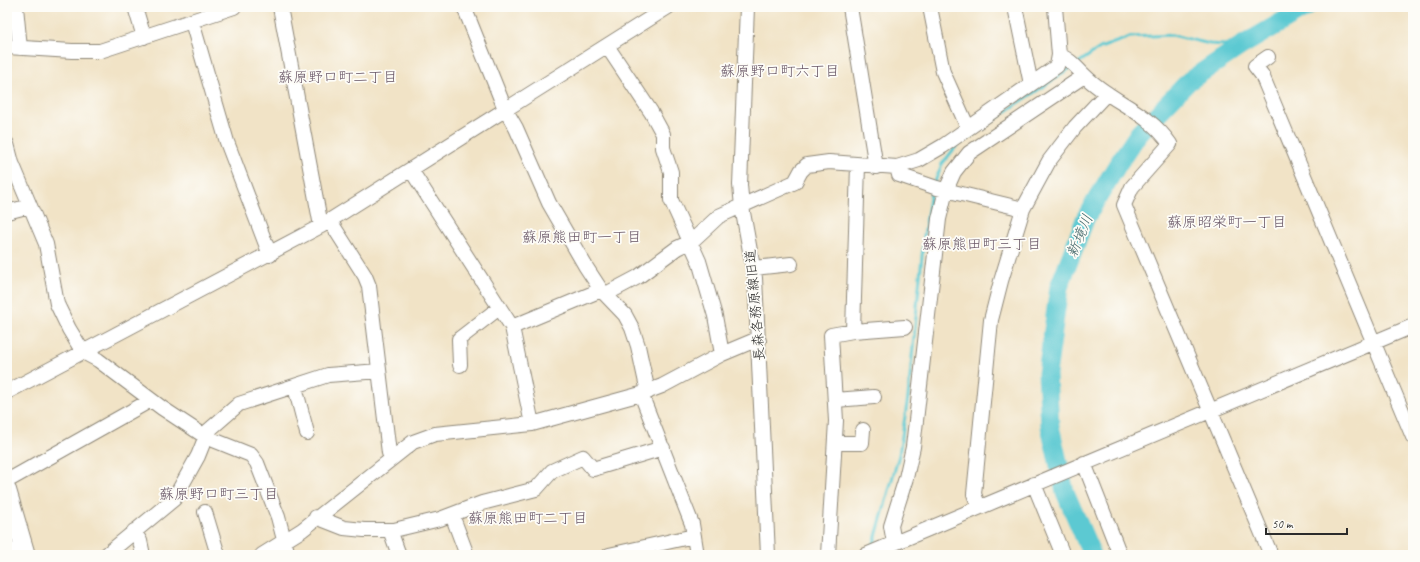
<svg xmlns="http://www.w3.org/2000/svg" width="1420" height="562" font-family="Caveat,'Klee One',sans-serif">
<rect width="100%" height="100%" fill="#fdfcf7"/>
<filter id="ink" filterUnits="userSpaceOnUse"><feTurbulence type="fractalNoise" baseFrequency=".025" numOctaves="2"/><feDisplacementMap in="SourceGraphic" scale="8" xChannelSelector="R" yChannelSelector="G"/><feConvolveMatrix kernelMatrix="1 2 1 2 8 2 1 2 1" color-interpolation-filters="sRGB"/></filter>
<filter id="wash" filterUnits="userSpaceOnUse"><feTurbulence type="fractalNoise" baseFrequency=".012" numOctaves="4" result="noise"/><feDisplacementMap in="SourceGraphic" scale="16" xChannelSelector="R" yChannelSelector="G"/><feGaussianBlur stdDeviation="0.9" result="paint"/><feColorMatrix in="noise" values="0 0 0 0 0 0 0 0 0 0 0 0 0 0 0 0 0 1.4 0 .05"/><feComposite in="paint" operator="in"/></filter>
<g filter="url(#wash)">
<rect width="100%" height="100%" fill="#f1e3c6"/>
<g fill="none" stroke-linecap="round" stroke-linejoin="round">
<!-- stream -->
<path stroke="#5cc9d2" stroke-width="3" d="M1078 63 1100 48 1130 37 1172 35 1210 44 1241 46
M934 184 942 164 958 144 1072 67
M873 547 899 455 908 397 924 236 931 191"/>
<!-- river -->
<path stroke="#5cc9d2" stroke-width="19" d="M1092 555 1065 492 1050 426 1047 374 1059 287 1086 217 1118 164 1139 133 1189 81 1241 46 1307 7"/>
</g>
</g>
<g filter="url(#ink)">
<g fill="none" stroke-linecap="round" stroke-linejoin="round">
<!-- minor casing -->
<g stroke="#8e8778" stroke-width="16">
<path id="minor" d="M16 7 20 48
M135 7 144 37
M280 7 321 226
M464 7 505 109 516 128 549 203 586 267 601 290 625 315 632 328 638 346 648 392
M747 7 740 185 742 207 755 278 768 555
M850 7 876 167
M930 7 943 72 968 128
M1015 7 1031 84
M192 22 227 142 270 255
M607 46 651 112 663 134V148L671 172V200L699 261 715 316 722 354
M7 47 72 51H100L234 7
M1059 55C1073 61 1075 67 1085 76 1111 102 1148 111 1170 144L1132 187 1124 205 1271 555
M1268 57 1255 66 1262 75 1413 437
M7 144 12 163 46 244 57 304 69 329 83 352 98 360 162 408 206 437 251 455 257 463 278 517 288 555
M897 167 899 175 937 188 1023 209
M411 170 512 327 532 424
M7 212 30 206
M330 221 365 276 369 286 389 453 392 457
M754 268 791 264
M606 294 638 277 677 248 692 241 719 216 795 182 801 171 807 165 829 162 897 167 919 160 943 146 1057 66 1059 55 1055 7
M512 327 601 290
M853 331 905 327
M460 365 459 339 499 308
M295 387 307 433
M7 392 321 226 668 7
M641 394 692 524 697 555
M835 400 874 397
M835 443H862L863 430
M1084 463 1120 555
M7 481 151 400
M1034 484 1063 555
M979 507 974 494 991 320 1001 281 1023 209 1049 161 1075 127 1107 93
M205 512 218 555
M452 515 467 555
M316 517 344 528 364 530H394L440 519 482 503 536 489 552 471 583 457 593 469 663 448
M390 530 399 555
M134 531 140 541 143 555
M894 543 891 526 906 478 913 447 939 219 946 190 954 172 969 153 1084 76
M106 555 174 499 198 456 208 431 239 404 328 375 379 371
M262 555 302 530 413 442 435 434 532 424 641 394 662 386 722 354 753 341H759
M609 555 694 536
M828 555 836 421 831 335 853 331 858 165
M866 555 1413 326"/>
</g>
<!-- major casing -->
<g stroke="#8e8778" stroke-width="20">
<path id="major" d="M7 490 26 555
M7 550 8 555"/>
</g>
<!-- minor -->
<use href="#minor" stroke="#fff" stroke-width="14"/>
<!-- major -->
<use href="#major" stroke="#fff" stroke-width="18"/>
</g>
</g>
<g text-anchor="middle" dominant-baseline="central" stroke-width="3.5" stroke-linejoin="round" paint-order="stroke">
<!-- street labels -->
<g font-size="14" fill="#2b2b2b" stroke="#fdfcf7">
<text transform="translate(755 305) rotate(-95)">長森各務原線旧道</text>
</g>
<!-- neighbourhood labels -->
<g font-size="15" fill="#6a5868" stroke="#fdfcf7">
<text x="780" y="71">蘇原野口町六丁目</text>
<text x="338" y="77">蘇原野口町二丁目</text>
<text x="1227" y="222">蘇原昭栄町一丁目</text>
<text x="582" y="237">蘇原熊田町一丁目</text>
<text x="982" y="244">蘇原熊田町三丁目</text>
<text x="219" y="494">蘇原野口町三丁目</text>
<text x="528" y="518">蘇原熊田町二丁目</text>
</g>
<!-- water labels -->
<g font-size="15" font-style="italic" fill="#3c6265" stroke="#fdfcf7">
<text transform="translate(1080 236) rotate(-67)">新境川</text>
</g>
</g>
<!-- margin -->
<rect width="1420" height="562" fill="none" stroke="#fdfcf7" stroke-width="24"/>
<!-- scale -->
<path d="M1266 528v6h81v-6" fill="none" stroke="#2b2b2b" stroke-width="2"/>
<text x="1272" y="528" font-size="12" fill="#2b2b2b" stroke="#fdfcf7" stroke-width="3" paint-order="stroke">50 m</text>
</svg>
